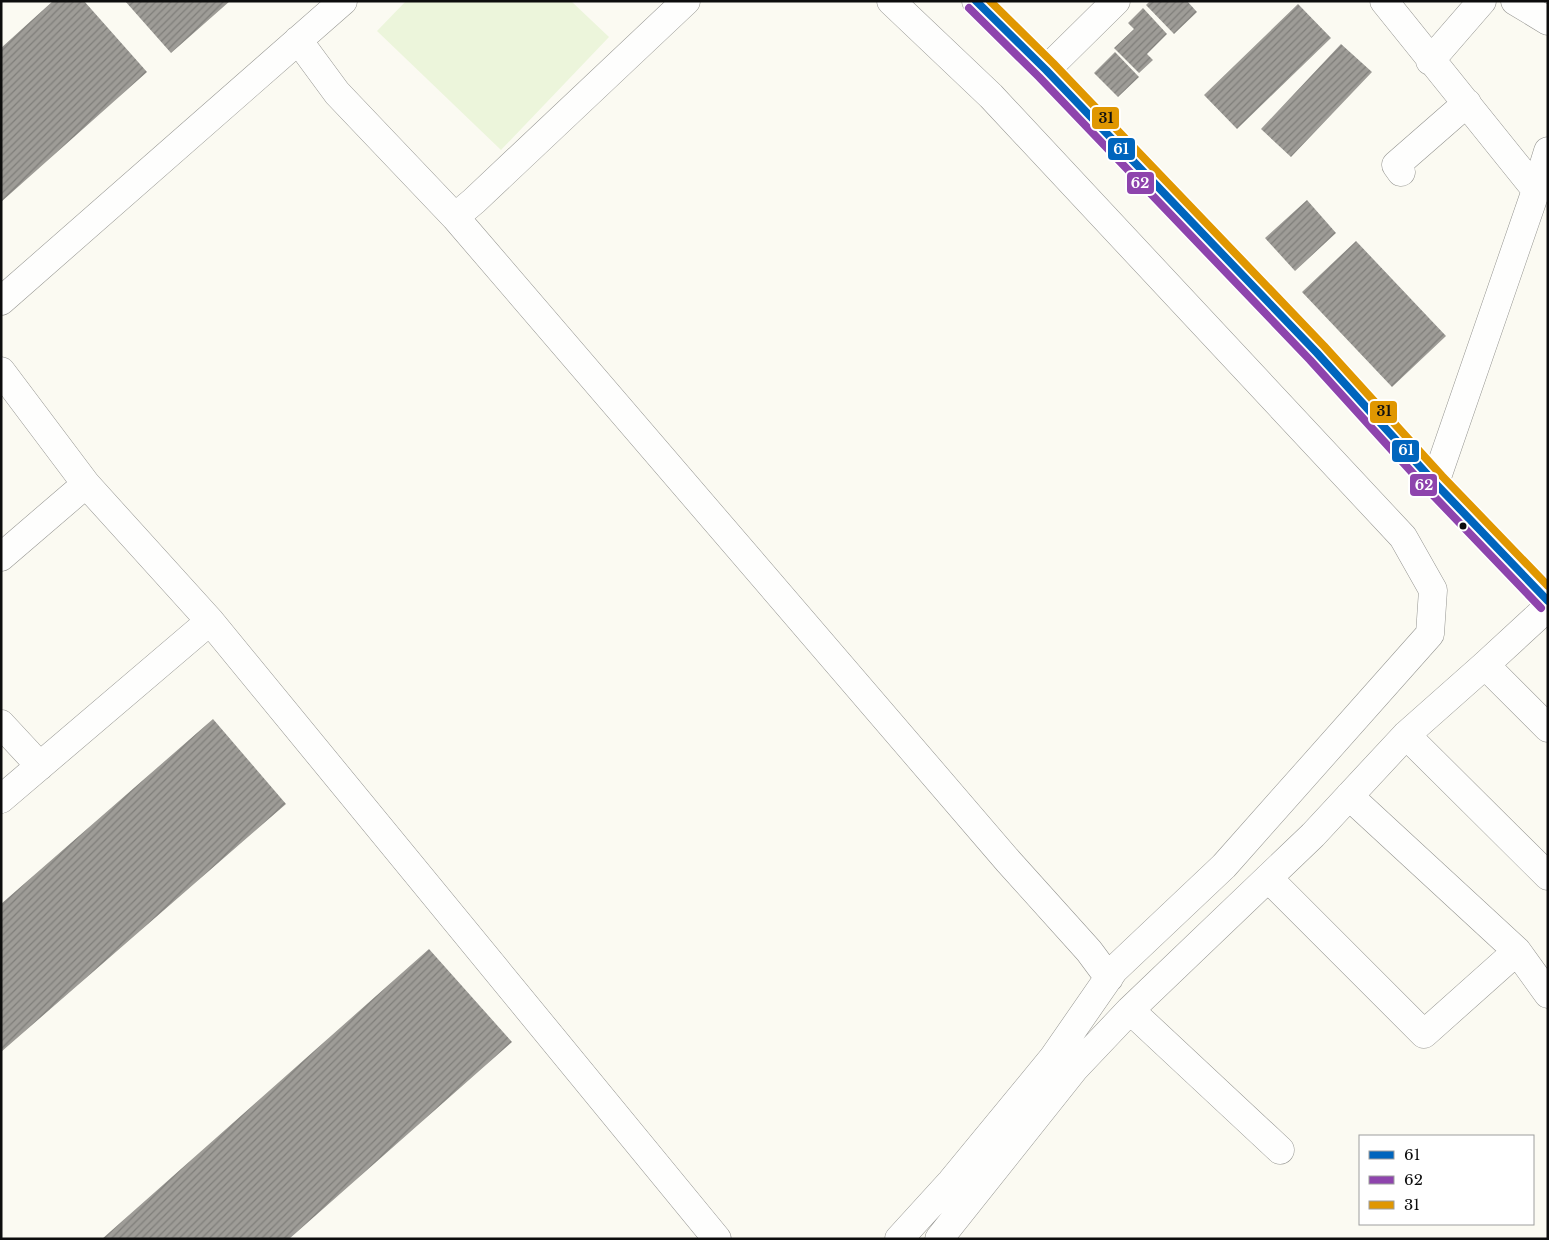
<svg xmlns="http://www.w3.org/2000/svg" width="1549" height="1240" font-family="'Libre Baskerville',serif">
<defs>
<pattern id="building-hatch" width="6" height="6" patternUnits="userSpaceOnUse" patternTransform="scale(1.25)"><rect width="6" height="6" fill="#9e9c97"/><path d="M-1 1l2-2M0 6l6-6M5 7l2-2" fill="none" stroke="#7f7e7a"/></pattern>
</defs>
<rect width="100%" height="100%" fill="#fbfaf2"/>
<!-- pitch -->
<path fill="#ecf5db" d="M406 1H571L609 37 501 150 377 31Z"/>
<!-- building -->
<path fill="url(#building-hatch)" d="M53 1H84L147 72 1 202V48Z
M125 1H230L171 53Z
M1150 1H1187L1197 12 1174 34 1146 5Z
M1298 4 1331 38 1237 129 1204 95Z
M1143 8 1167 34 1147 54 1153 60 1139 73 1114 48 1134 29 1128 23Z
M1341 44 1372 72 1291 157 1261 129Z
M1115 52 1139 77 1118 97 1094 73Z
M1307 200 1336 233 1295 271 1265 238Z
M1356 241 1446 336 1392 387 1302 292Z
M213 719 286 804 1 1052V904Z
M429 949 512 1042 289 1239H102Z"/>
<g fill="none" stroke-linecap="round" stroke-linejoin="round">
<!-- minor casing -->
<g stroke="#949490" stroke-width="29">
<path id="minor" d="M891 1 991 96 1403 537 1433 590 1430 634 1224 866 1114 970 1053 1058 951 1182 899 1239
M976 1 1046 70 1317 353 1435 483 1548 601
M1384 1 1536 190
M1515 1 1548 21
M298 40 337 93 455 217 1008 861 1089 951 1109 978
M1430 61 1482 1
M1046 70 1116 1
M1401 172 1396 165 1467 103
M455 217 474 201 686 1
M1 301 343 1
M1 371 86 484 210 621 717 1239
M1435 483 1536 190 1548 151
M1 557 86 484
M1485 665 1548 728
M1 724 40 766
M1406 735 1548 876
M1 799 210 621
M1268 878 1424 1034 1517 951 1349 796
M1517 951 1548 994
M1130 1010 1280 1150
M939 1239 1075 1068 1130 1010 1313 835 1406 735 1485 665 1548 607"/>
</g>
<!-- minor -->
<use href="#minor" stroke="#fefefd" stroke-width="28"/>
<!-- bus-1 casing -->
<g stroke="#fff" stroke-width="11">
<path id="bus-1" d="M976 1 1046 70 1317 353 1435 483 1548 601"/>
</g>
<!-- bus-2 casing -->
<g stroke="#fff" stroke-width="11">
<path id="bus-2" d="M969 8 1039 77 1310 360 1428 490 1541 608"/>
</g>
<!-- bus-3 casing -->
<g stroke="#fff" stroke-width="11">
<path id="bus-3" d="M990 1 1053 63 1324 346 1442 476 1548 586"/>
</g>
<!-- bus-1 -->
<use href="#bus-1" stroke="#0065bd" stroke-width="8"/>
<!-- bus-2 -->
<use href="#bus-2" stroke="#8e44ad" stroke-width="8"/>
<!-- bus-3 -->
<use href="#bus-3" stroke="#e09701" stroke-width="8"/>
</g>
<!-- markers -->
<circle fill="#0d0d0d" stroke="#fff" stroke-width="2" cx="1463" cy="526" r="4.5"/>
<g stroke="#fff" stroke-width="2">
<rect x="1091" y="106" width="29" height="24" rx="5" fill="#e09701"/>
<rect x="1107" y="137" width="29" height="24" rx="5" fill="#0065bd"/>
<rect x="1126" y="171" width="29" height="24" rx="5" fill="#8e44ad"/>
<rect x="1369" y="400" width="29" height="24" rx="5" fill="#e09701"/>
<rect x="1391" y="439" width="29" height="24" rx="5" fill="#0065bd"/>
<rect x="1409" y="473" width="29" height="24" rx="5" fill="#8e44ad"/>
</g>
<g font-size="14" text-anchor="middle" font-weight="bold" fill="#fff">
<text x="1121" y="154">61</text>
<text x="1140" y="188">62</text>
<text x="1406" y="455">61</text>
<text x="1424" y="490">62</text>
</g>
<g font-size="14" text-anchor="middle" font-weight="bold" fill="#111">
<text x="1106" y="123">31</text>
<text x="1384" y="416">31</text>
</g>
<!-- border -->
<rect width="1549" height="1240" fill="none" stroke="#0d0d0d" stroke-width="5"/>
<!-- legend -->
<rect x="1359" y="1135" width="175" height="90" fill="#ffffff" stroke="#9e9e9e"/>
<rect x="1369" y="1151" width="25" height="8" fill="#0065bd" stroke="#9e9e9e"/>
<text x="1404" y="1160" font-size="15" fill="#0d0d0d">61</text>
<rect x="1369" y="1176" width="25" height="8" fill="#8e44ad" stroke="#9e9e9e"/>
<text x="1404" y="1185" font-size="15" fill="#0d0d0d">62</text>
<rect x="1369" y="1201" width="25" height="8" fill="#e09701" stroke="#9e9e9e"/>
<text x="1404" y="1210" font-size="15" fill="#0d0d0d">31</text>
</svg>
